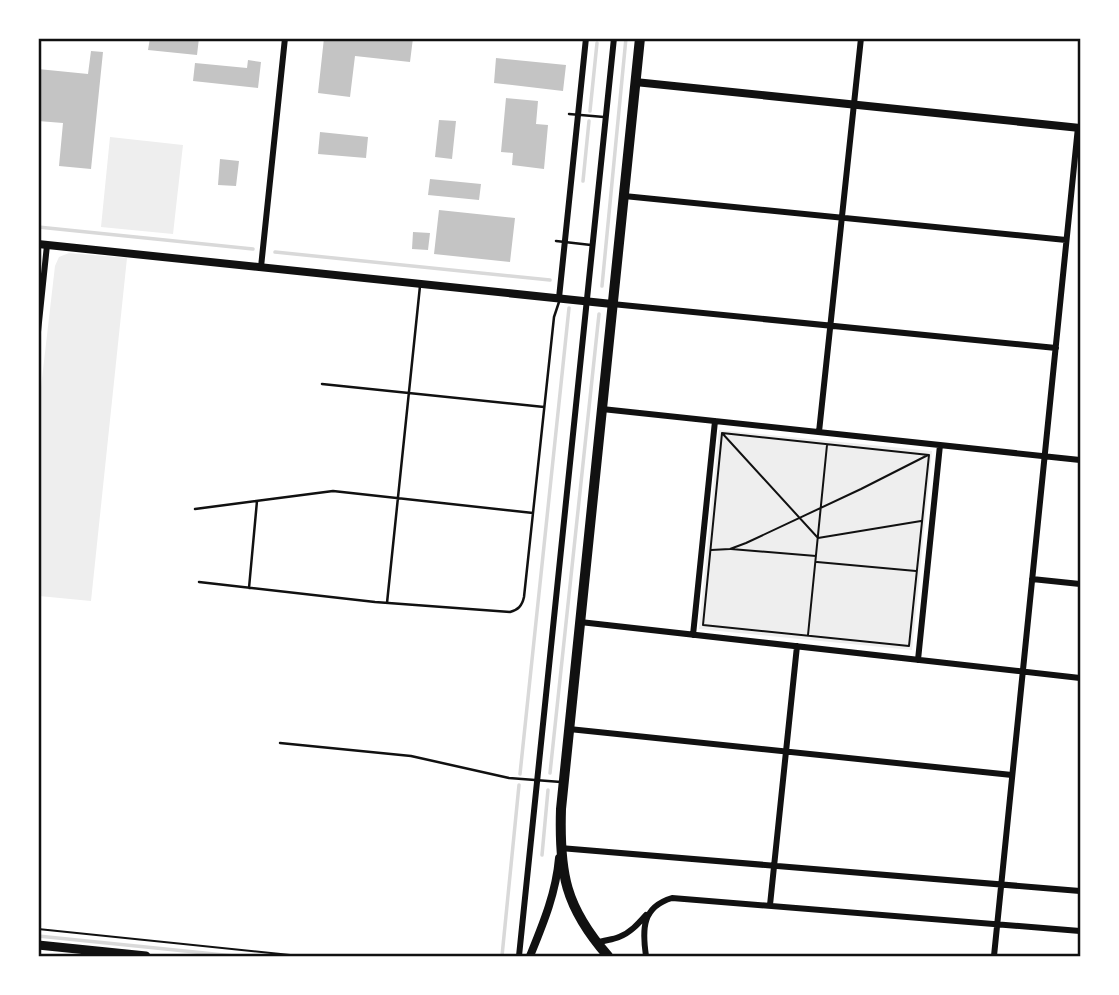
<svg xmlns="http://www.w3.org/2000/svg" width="1119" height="995" font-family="Rubik,sans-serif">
<rect width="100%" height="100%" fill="#fff"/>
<!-- green -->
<path fill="#eee" d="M110 137 183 145 173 234 101 227Z
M69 253 127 258 91 601 39 596 38 413 55 266 59 257Z
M719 430 932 451 912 650 699 629Z"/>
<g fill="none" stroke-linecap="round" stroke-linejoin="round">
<!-- stream -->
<path stroke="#d9d9d9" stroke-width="3.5" d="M590 111 597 43
M583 181 589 121
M38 227 253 249
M275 252 550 280
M602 286 626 38
M550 773 599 314
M520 774 569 308
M542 855 548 790
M38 936 234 956
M502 956 519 785"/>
</g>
<!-- building -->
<path fill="#c4c4c4" d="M150 38H199L197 55 148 50Z
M324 38H413L410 62 355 56 350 97 318 93Z
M91 51 103 52 91 169 59 166 63 123 38 121V69L88 74Z
M496 58 566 65 563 91 494 83Z
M248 60 261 62 258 88 193 81 195 63 247 68Z
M506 98 538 101 536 124 548 125 544 169 512 165 513 153 501 152Z
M439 120 456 121 452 159 435 157Z
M320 132 368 137 366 158 318 154Z
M220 159 239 161 236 186 218 185Z
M430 179 481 184 479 200 428 195Z
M439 210 515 218 510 262 434 254Z
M413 232 430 233 428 250 412 249Z"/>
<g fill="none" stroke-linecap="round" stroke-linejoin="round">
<!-- path -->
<path stroke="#111" stroke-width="2" d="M722 433 929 455 909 646 703 625Z
M722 433 818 538 921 521
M731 549 816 556
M711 550 730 549 746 543 861 489 928 455
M817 562 916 571
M808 635 827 445
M38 929 300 956"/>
<!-- service -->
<path stroke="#111" stroke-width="2.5" d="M569 114 604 117
M556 241 591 245
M322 384 544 407
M195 509 333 491 533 513
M199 582 375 602 510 612C518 610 522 606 524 597L554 317 559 302
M249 588 257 501
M387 603 420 286
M280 743 411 756 509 778 561 782"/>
<!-- minor -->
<path stroke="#111" stroke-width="6" d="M624 196 1066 240
M261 267 285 38
M559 298 586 38
M612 304 1056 348
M38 332 47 245
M602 409 1080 460
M819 432 861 38
M1032 579 1080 584
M580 622 1080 678
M693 635 715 421
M918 660 940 445
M569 729 1012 775
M560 848 1080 891
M770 905 797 646
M597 943C604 940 612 940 619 937 630 933 638 924 646 915
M519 956 614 38
M646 956C642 929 642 907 672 898L1080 931
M994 956 1078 127"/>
<!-- tertiary -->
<path stroke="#111" stroke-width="8" d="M635 82 1080 128
M38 244 612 304
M530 956C543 924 556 893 559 858"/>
<!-- secondary -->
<path stroke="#111" stroke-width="9" d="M38 945 146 956"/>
<!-- primary -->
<path stroke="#111" stroke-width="10" d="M608 956C565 907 559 873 561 809L640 38"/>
</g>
<!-- border -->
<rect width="1119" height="995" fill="none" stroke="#ffffff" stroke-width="80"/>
<rect x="40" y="40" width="1039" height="915" fill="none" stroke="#111" stroke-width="2.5"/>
</svg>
